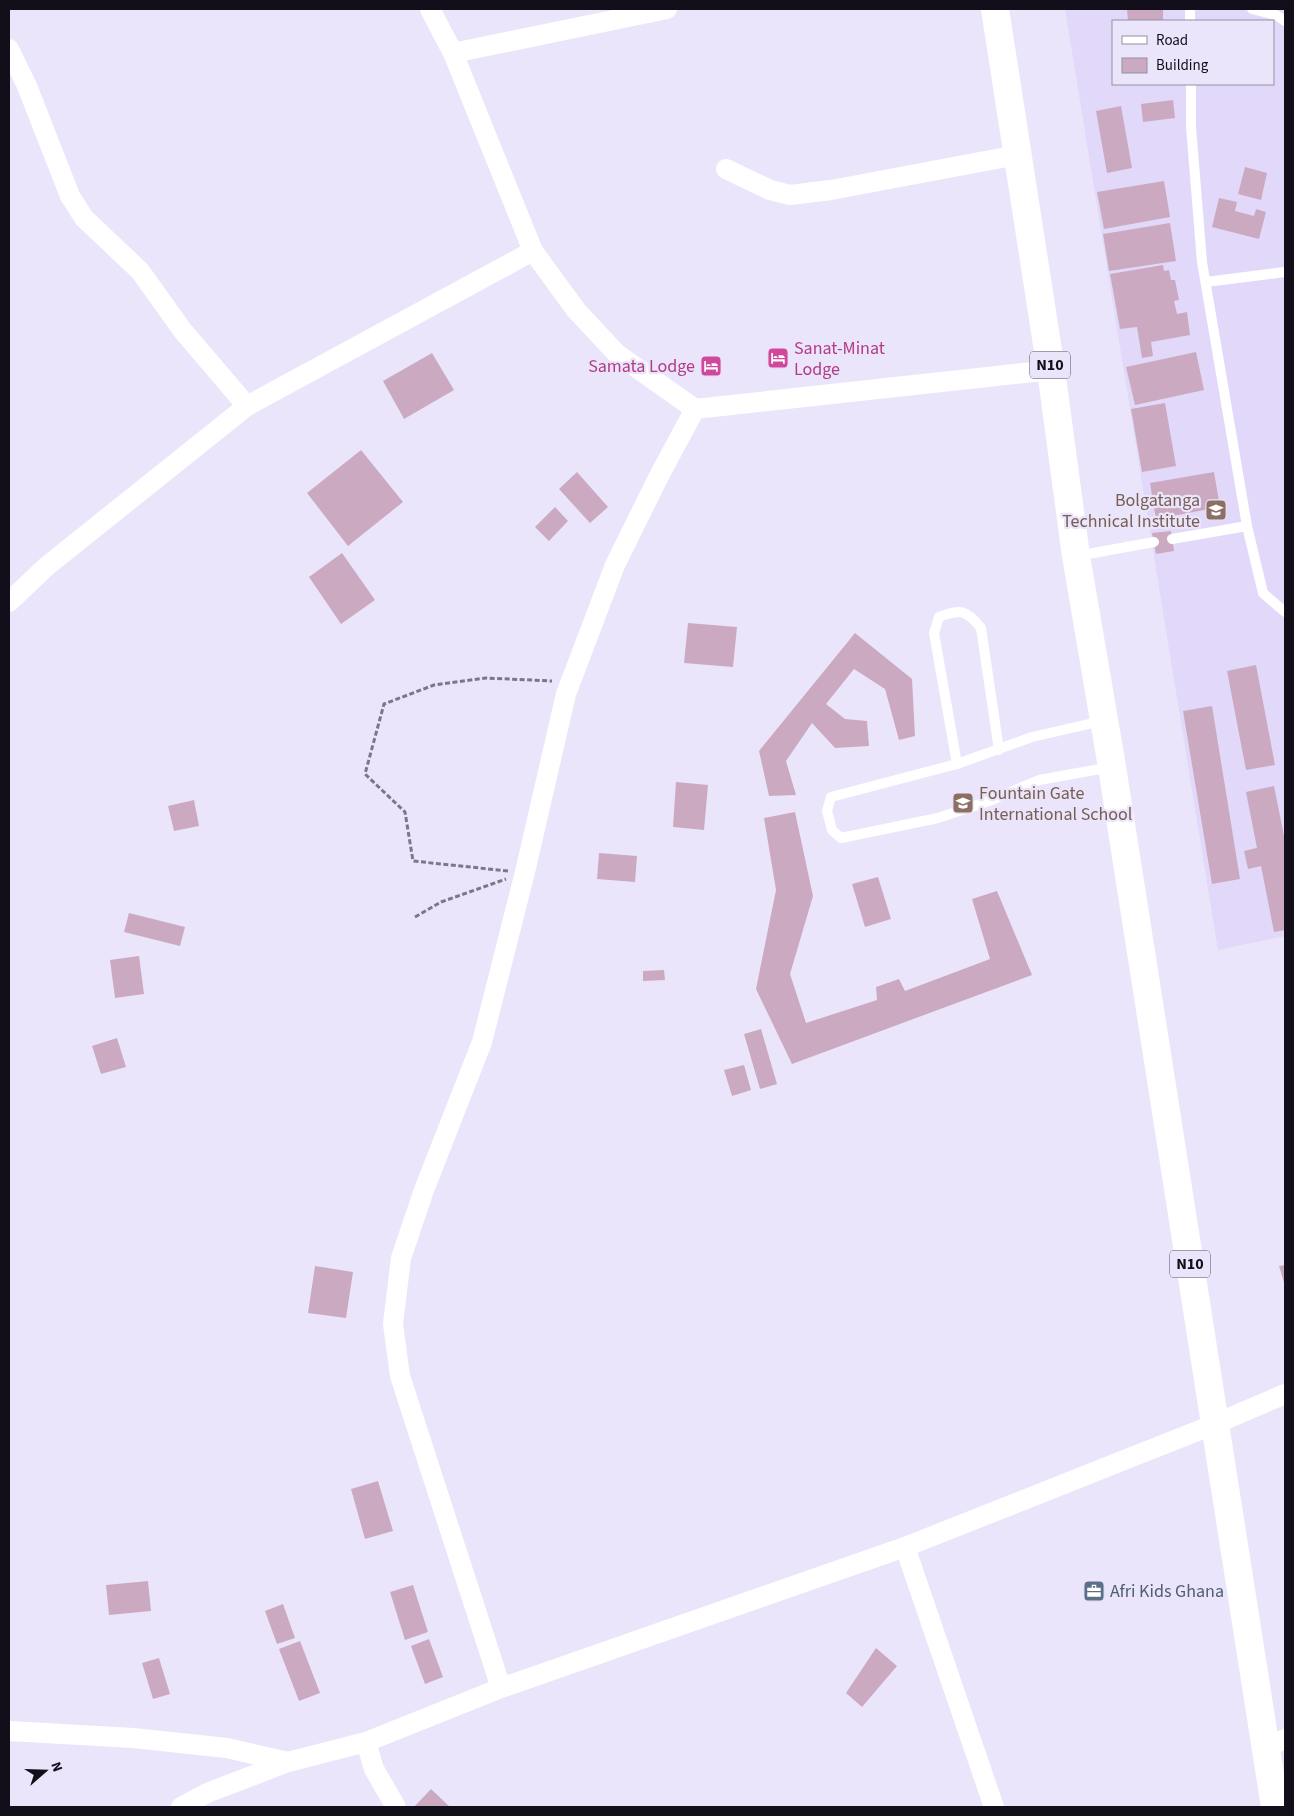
<svg xmlns="http://www.w3.org/2000/svg" width="1294" height="1816" font-family="'Source Sans 3',sans-serif">
<rect width="100%" height="100%" fill="#ebe5fb"/>
<!-- built -->
<path fill="#e1d8fa" fill-rule="evenodd" d="M1065 9H1285V936L1218 950ZM1113 21H1273V84H1113Z"/>
<!-- building -->
<path fill="#cbaac1" d="M1127 9H1163V21H1128Z
M1173 100 1175 118 1143 122 1141 104Z
M1121 106 1132 168 1107 173 1096 111Z
M1245 167 1267 173 1261 200 1238 194Z
M1164 181 1170 217 1104 229 1097 192Z
M1219 198 1237 202 1235 211 1254 216 1256 209 1266 212 1259 239 1212 227Z
M1170 223 1176 261 1109 271 1103 234Z
M1163 265 1164 271 1169 270 1171 280H1175L1179 300 1174 301 1177 314 1187 312 1190 335 1151 342 1153 356 1142 358 1137 327 1120 329 1110 274Z
M1196 352 1204 390 1135 405 1126 367Z
M432 353 454 390 404 419 383 381Z
M1165 403 1176 466 1142 472 1131 409Z
M361 450 403 502 348 546 307 493Z
M577 472 608 507 590 523 559 489Z
M1214 472 1220 507 1156 519 1150 483Z
M555 507 568 521 549 541 535 527Z
M1171 531 1174 551 1156 554 1152 533Z
M342 553 375 600 341 624 309 577Z
M688 623 737 627 733 667 684 663Z
M855 633 912 679 915 736 899 740 885 689 854 669 826 704 845 719 867 721 869 746 835 748 812 723 786 761 796 795 769 796 759 751Z
M1256 665 1275 765 1246 770 1227 671Z
M1212 706 1240 879 1212 884 1183 711Z
M676 782 708 785 704 830 673 827Z
M1274 786 1285 841V930L1274 932 1261 866 1248 869 1244 851 1257 848 1246 792Z
M194 800 199 826 174 831 168 806Z
M795 812 813 896 790 974 806 1023 877 1000 876 987 899 979 905 991 990 959 972 899 997 891 1032 975 792 1064 756 989 776 890 764 818Z
M599 853 637 856 635 882 597 879Z
M878 877 891 919 865 927 852 884Z
M129 913 185 927 180 946 124 932Z
M139 956 144 994 115 998 110 960Z
M664 970 665 980 643 981V971Z
M761 1029 777 1084 760 1089 744 1034Z
M117 1038 126 1067 101 1074 92 1046Z
M744 1065 751 1090 732 1096 724 1070Z
M1285 1265V1286L1279 1266Z
M315 1266 353 1272 346 1318 308 1313Z
M378 1481 393 1531 365 1539 351 1489Z
M148 1581 151 1611 109 1615 106 1585Z
M413 1585 428 1632 405 1640 390 1592Z
M283 1604 295 1638 277 1644 265 1611Z
M429 1639 443 1677 425 1684 411 1646Z
M300 1641 320 1693 299 1701 279 1649Z
M876 1648 897 1666 862 1707 846 1693Z
M159 1658 170 1694 153 1699 142 1663Z
M431 1789 450 1807H414Z"/>
<g fill="none" stroke-linecap="round" stroke-linejoin="round">
<!-- path -->
<path stroke="#7c7788" stroke-width="3" stroke-dasharray="5 2.5" stroke-linecap="butt" d="M508 871 413 861 405 812 365 774 384 704 434 685 486 678 552 681
M415 917 441 902 506 879"/>
<!-- service -->
<path stroke="#fff" stroke-width="10" d="M1190 9V21
M1252 9 1276 15 1285 21
M1191 84V127L1202 262 1247 526 1263 593 1285 612
M1206 282 1285 272
M1172 539 1247 526
M1077 556 1154 542
M1102 721 1032 737 957 764 831 797 827 811 832 830 841 838 938 818 992 800 1039 780 1111 767
M957 764 934 633 939 617C960 609 966 609 981 628L999 750"/>
<!-- minor -->
<path stroke="#fff" stroke-width="20" d="M430 9 453 53 533 251 576 310 617 354 695 409
M9 49 27 86 70 196 84 218 140 271 183 331 247 406
M453 53 667 9
M726 169 770 190 790 195 831 190 1017 155
M1051 370 695 409 660 474 615 565 566 694 525 872 482 1042 424 1190 401 1258 393 1324 400 1376 501 1688 905 1547 1215 1424 1285 1394
M9 602 47 566 247 406 533 251
M905 1547 994 1807
M9 1731 133 1738 227 1748 288 1762
M366 1742 374 1769 396 1807
M1265 1748 1285 1739
M181 1807 207 1793 288 1762 366 1742 501 1688"/>
<!-- trunk -->
<path stroke="#fff" stroke-width="28" d="M995 9 1051 370 1076 556 1112 767 1275 1807"/>
</g>
<!-- icons -->
<defs>
<g id="hotel-square" transform="scale(1.125)"><rect x="-9" y="-9" width="18" height="18" rx="4" fill="#d1479c" stroke="#ebe5fb"/><path d="M-6-4.5h1.5V1H6V5H4.5V3h-9V5H-6ZM-4 0a1.8 1.8 0 1 1 3.6 0ZM.5 0V-2.5h3Q6-2.5 6 0Z" fill="#fff"/></g>
<g id="school-square" transform="scale(1.125)"><rect x="-9" y="-9" width="18" height="18" rx="4" fill="#8d6e63" stroke="#ebe5fb"/><path d="M0-5L7-2L0 1L-7-2ZM-4 1L0 2.5L4 1V4Q0 6-4 4Z" fill="#fff"/></g>
<g id="office-square" transform="scale(1.125)"><rect x="-9" y="-9" width="18" height="18" rx="4" fill="#5c6f8a" stroke="#ebe5fb"/><path d="M-6-3h4V-5.5h4V-3h4V5H-6ZM-1-4.5V-3h2v-1.5ZM-6 0V1H6V0Z" fill="#fff"/></g>
</defs>
<g fill-rule="evenodd">
<use href="#hotel-square" x="778" y="358"/>
<use href="#hotel-square" x="711" y="366"/>
<use href="#school-square" x="1216" y="510"/>
<use href="#school-square" x="963" y="803"/>
<use href="#office-square" x="1094" y="1591"/>
</g>
<g text-anchor="middle" dominant-baseline="central" stroke-width="4.5" stroke-linejoin="round" paint-order="stroke">
<!-- shield labels -->
<g fill="#ebe5fb" stroke="#534e5e" stroke-width="1">
<rect x="1030" y="351.5" width="40" height="27" rx="4"/>
<rect x="1170" y="1250.5" width="40" height="27" rx="4"/>
</g>
<g font-size="16" font-weight="bold" fill="#120e1a">
<text x="1050" y="365">N10</text>
<text x="1190" y="1264">N10</text>
</g>
<!-- hotel labels -->
<g font-size="18" fill="#b23c85" stroke="#ebe5fb" text-anchor="start">
<text x="794" y="348">Sanat-Minat<tspan x="794" dy="21">Lodge</tspan></text>
<text x="695" y="366" text-anchor="end">Samata Lodge</text>
</g>
<!-- education labels -->
<g font-size="18" fill="#785e54" stroke="#ebe5fb" text-anchor="end">
<text x="1200" y="500">Bolgatanga<tspan x="1200" dy="21">Technical Institute</tspan></text>
<text x="979" y="793" text-anchor="start">Fountain Gate<tspan x="979" dy="21">International School</tspan></text>
</g>
<!-- service labels -->
<g font-size="18" fill="#4e5e75" stroke="#ebe5fb" text-anchor="start">
<text x="1110" y="1591">Afri Kids Ghana</text>
</g>
</g>
<!-- border -->
<rect width="1294" height="1816" fill="none" stroke="#120e1a" stroke-width="20"/>
<!-- legend -->
<rect x="1112" y="20" width="162" height="65" fill="#ebe5fb" stroke="#948fa1"/>
<rect x="1122" y="36" width="25" height="8" fill="#ffffff" stroke="#948fa1"/>
<text x="1156" y="45" font-size="15" fill="#120e1a">Road</text>
<rect x="1122" y="58" width="25" height="15" fill="#cbaac1" stroke="#948fa1"/>
<text x="1156" y="70" font-size="15" fill="#120e1a">Building</text>
<!-- north arrow -->
<g transform="translate(45 1771) rotate(70)" stroke="#ebe5fb" stroke-width="4" paint-order="stroke">
<path d="M0-4L9 19L0 12L-9 19Z" fill="#120e1a"/>
<text y="-8" font-size="14" font-weight="bold" text-anchor="middle" fill="#120e1a">N</text>
</g>
</svg>
